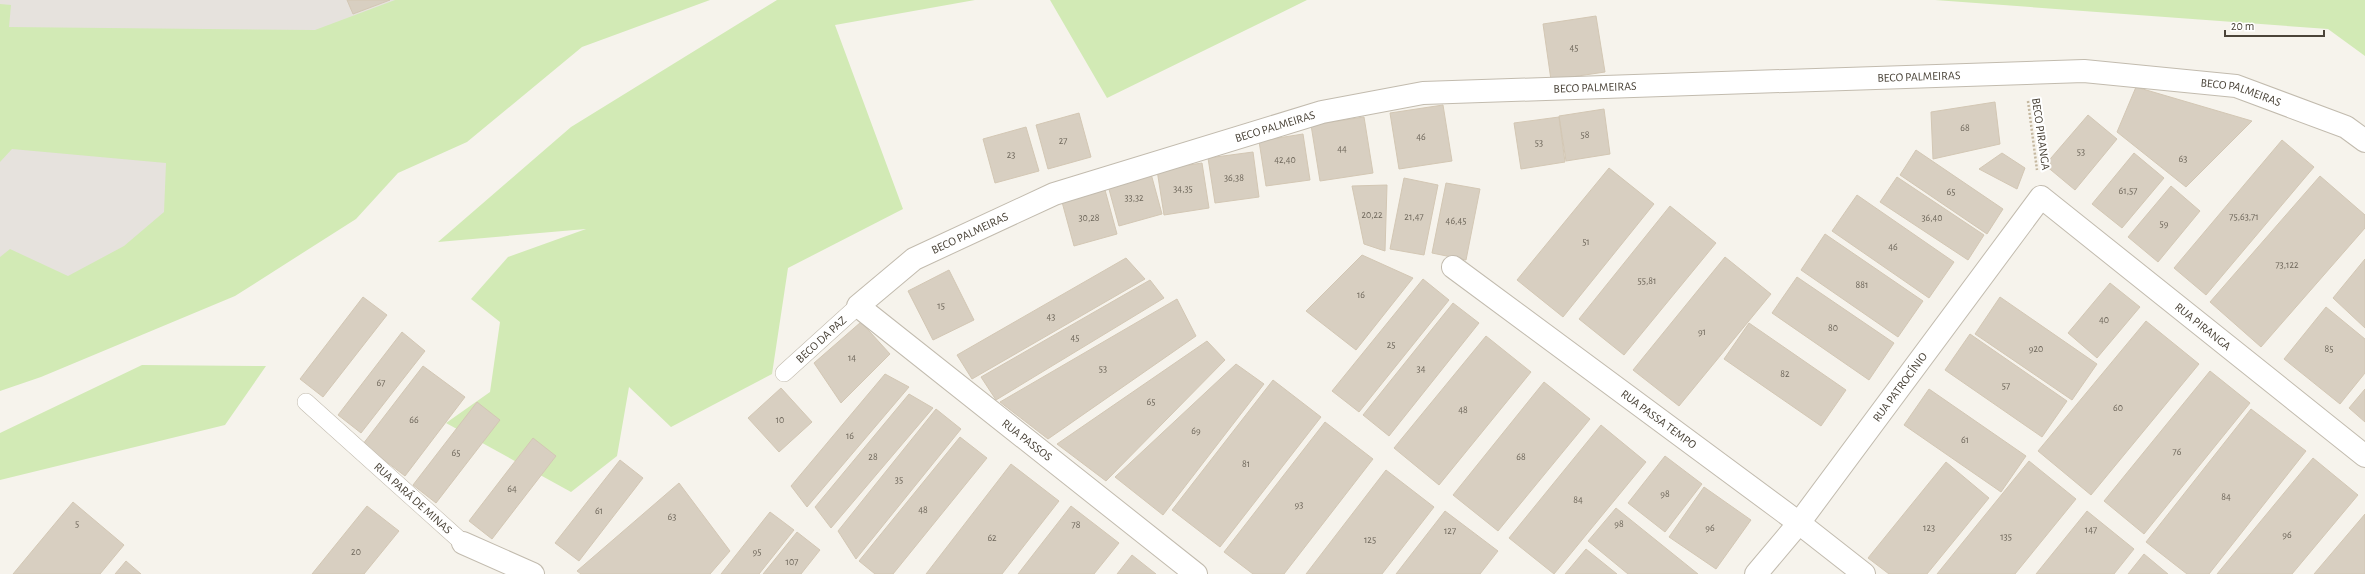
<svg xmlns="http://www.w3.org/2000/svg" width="2365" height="574" font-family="'Alegreya Sans',sans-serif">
<rect width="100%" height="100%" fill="#f6f3ec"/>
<!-- industrial -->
<path fill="#e6e2dd" d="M0 0H588L0 382Z"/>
<!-- green -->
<path fill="#d2eab5" d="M395 0H710L582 47 467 142 398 173 356 219 235 296 41 377 0 391V257L10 249 68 276 124 246 164 212 166 163 12 149 0 162V4L11 5 9 27 315 30Z
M777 0H975L835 25 903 209 788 268 772 374 671 427 629 387 617 456 571 492 446 423 490 392 500 322 471 299 508 257 586 229 438 242 571 127Z
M1050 0H1307L1107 98Z
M1935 0H2365V56L2328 29Z
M142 365 266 366 225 425 0 480V433Z"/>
<!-- building -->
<path fill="#d8cfc1" stroke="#d3c7b4" d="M347 0H390L353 14Z
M1596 16 1605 72 1551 80 1543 24Z
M2136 87 2252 121 2186 187 2117 132Z
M1995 102 2000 144 1933 159 1931 112Z
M1443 105 1452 161 1399 169 1390 113Z
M1604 109 1610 154 1566 161 1559 116Z
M1079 113 1091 157 1048 169 1036 125Z
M2088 115 2117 139 2075 190 2045 165Z
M1364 117 1373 173 1320 181 1311 125Z
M1559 117 1565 162 1521 169 1514 123Z
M1026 127 1039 171 995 183 983 139Z
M1303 134 1310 180 1266 186 1259 141Z
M2282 140 2314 167 2206 295 2174 268Z
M1916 150 2003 209 1987 234 1900 175Z
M1253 152 1259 197 1215 203 1208 158Z
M2002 153 2025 168 2017 189 1979 169Z
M2134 153 2164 178 2122 228 2092 204Z
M1202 163 1209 208 1164 215 1157 170Z
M1609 168 1654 204 1563 317 1517 280Z
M1150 170 1162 214 1119 226 1107 182Z
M2320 176 2365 215V228L2261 347 2210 302Z
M1897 177 1984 235 1968 260 1880 202Z
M1404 178 1438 185 1424 255 1390 249Z
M1446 183 1480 189 1466 260 1432 253Z
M1387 185 1385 251 1364 244 1352 186Z
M2171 186 2200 211 2158 262 2128 237Z
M1105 190 1117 234 1074 246 1062 202Z
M1857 195 1954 262 1929 298 1832 231Z
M1670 206 1716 243 1624 355 1579 319Z
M1825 234 1923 301 1898 337 1801 270Z
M1362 255 1413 278 1356 350 1306 311Z
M1725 257 1771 294 1679 406 1633 370Z
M1126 258 1145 279 972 379 957 355Z
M2365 259V328L2333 298Z
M949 270 974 320 933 340 908 291Z
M1797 277 1894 343 1869 380 1772 313Z
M1423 279 1449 300 1359 412 1332 391Z
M1150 280 1164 298 996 400 981 377Z
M2110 283 2140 307 2097 358 2068 333Z
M363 297 387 315 323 397 300 379Z
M2000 297 2097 364 2072 400 1975 334Z
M1177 299 1196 336 1048 439 1000 402Z
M1453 303 1479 323 1389 436 1363 415Z
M2326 307 2365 339V373L2340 404 2284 359Z
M2146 321 2199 364 2091 495 2038 451Z
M861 322 890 354 841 403 814 363Z
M1749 323 1846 390 1821 426 1724 359Z
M402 332 425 351 361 433 338 415Z
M1970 334 2067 401 2042 437 1945 370Z
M1486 336 1531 372 1439 485 1394 448Z
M1207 341 1225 360 1106 481 1057 444Z
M1236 364 1264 384 1163 515 1115 477Z
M423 366 465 397 405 476 363 444Z
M2210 371 2250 403 2144 534 2104 501Z
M885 374 909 387 807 507 791 486Z
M1273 380 1321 417 1220 547 1172 510Z
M1544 382 1590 419 1498 531 1453 495Z
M781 388 812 422 779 452 748 418Z
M1929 389 2026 456 2001 492 1904 425Z
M2365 389V422L2349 408Z
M909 394 933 408 831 528 815 507Z
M477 402 500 420 436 503 413 485Z
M936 409 961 429 856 559 838 531Z
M2251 409 2306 451 2209 574H2187L2146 542Z
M1325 422 1373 459 1284 574H1253L1224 552Z
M1601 425 1646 462 1554 574 1509 538Z
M960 437 987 458 893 574H875L859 561Z
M533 438 556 456 492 539 469 521Z
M1665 456 1702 484 1665 532 1628 503Z
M2313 458 2358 495 2292 574H2217Z
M620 460 643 478 579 561 555 543Z
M2029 461 2076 499 2015 574H1937Z
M1946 462 1989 498 1927 574H1889L1868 558Z
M1011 464 1059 501 1002 574H926Z
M1386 470 1434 507 1382 574H1306Z
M679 483 730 551 710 574H581L577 571Z
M1704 487 1751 520 1716 569 1669 537Z
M73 502 124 545 100 574H13Z
M367 506 399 531 364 574H312Z
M1071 506 1119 543 1094 574H1018Z
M1616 508 1698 574H1628L1588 541Z
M1445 511 1498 551 1480 574H1396Z
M2087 511 2134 549 2114 574H2036Z
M770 512 794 530 759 574H721Z
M2365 514V574H2314Z
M797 532 820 550 801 574H763Z
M1586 549 1617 574H1565Z
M2144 554 2168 574H2128Z
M1132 555 1156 574H1117Z
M126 561 141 574H115Z"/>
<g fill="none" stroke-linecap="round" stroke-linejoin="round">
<!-- lane casing -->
<g stroke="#c2bbae" stroke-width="18">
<g id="lane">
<path id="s1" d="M784 373 858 306"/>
<path id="s2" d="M306 402 463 543"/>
</g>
</g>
<!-- street casing -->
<g stroke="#c2bbae" stroke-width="24">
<g id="street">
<path id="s3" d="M1453 267 1799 523 1864 574"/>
<path d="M463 543 533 574"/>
<path id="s4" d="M1196 574 858 306 914 259 1054 194 1322 112 1423 93 2084 71 2236 86 2346 127 2365 141"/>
<path id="s5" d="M1756 574 1799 523 2041 197 2365 456"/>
</g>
</g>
<!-- path -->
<path stroke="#c4b79f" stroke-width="2.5" stroke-dasharray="2 2" stroke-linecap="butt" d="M2028 101 2037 170"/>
<!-- lane -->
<use href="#lane" stroke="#fff" stroke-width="17"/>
<!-- street -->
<use href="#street" stroke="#fff" stroke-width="22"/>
</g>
<g text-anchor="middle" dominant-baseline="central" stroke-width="4" stroke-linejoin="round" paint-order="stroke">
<!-- number labels -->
<g font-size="10" fill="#6e675b">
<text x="1574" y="48">45</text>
<text x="1965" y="128">68</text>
<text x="1585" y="135">58</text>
<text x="1421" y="137">46</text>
<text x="1063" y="141">27</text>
<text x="1539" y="143">53</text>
<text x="1342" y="149">44</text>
<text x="2081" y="152">53</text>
<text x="1011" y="155">23</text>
<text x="2183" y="159">63</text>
<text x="1285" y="160">42,40</text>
<text x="1234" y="178">36,38</text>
<text x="1183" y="189">34,35</text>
<text x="2128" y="191">61,57</text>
<text x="1951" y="192">65</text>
<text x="1134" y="198">33,32</text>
<text x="1372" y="215">20,22</text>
<text x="1414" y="217">21,47</text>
<text x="2244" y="217">75,63,71</text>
<text x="1089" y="218">30,28</text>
<text x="1932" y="218">36,40</text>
<text x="1456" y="221">46,45</text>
<text x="2164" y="224">59</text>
<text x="1586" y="242">51</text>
<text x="1893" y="247">46</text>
<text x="2287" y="265">73,122</text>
<text x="1647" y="281">55,81</text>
<text x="1862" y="285">881</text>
<text x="1361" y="295">16</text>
<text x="941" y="306">15</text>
<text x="1051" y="317">43</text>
<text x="2104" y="320">40</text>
<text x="1833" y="328">80</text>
<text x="1702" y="332">91</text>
<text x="1075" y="338">45</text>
<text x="1391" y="345">25</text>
<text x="2036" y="349">920</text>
<text x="2329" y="349">85</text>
<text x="852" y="358">14</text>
<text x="1103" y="369">53</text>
<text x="1421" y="369">34</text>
<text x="1785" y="374">82</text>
<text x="381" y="383">67</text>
<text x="2006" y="386">57</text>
<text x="1151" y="402">65</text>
<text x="2118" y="408">60</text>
<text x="1463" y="410">48</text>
<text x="414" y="420">66</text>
<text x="780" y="420">10</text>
<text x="1196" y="431">69</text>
<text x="850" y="436">16</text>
<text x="1965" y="440">61</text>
<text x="2177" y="452">76</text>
<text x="456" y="453">65</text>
<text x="873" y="457">28</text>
<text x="1521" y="457">68</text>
<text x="1246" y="464">81</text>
<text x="899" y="480">35</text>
<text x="512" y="489">64</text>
<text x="1665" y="494">98</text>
<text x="2226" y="497">84</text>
<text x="1578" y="500">84</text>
<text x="1299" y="505">93</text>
<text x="923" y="510">48</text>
<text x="599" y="511">61</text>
<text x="672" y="517">63</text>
<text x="77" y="524">5</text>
<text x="1619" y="524">98</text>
<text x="1076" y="525">78</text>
<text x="1710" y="528">96</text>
<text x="1929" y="528">123</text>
<text x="2091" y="530">147</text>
<text x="1450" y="531">127</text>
<text x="2287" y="535">96</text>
<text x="2006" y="537">135</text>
<text x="992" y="538">62</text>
<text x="1370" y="540">125</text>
<text x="356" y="552">20</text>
<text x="757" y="552">95</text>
<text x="792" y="562">107</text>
</g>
<!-- street labels -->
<g font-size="12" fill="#4b4439" stroke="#fff">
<text stroke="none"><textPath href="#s4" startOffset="1538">BECO PALMEIRAS</textPath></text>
<text stroke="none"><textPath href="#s4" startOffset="1214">BECO PALMEIRAS</textPath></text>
<text stroke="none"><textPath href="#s4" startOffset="1862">BECO PALMEIRAS</textPath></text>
<text stroke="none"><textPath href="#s4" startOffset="890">BECO PALMEIRAS</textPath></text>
<text transform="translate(2041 134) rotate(82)">BECO PIRANGA</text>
<text stroke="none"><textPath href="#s4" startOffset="566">BECO PALMEIRAS</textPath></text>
<text stroke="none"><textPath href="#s5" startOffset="680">RUA PIRANGA</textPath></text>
<text stroke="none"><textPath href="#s1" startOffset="50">BECO DA PAZ</textPath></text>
<text stroke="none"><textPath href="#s5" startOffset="236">RUA PATROCÍNIO</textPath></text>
<text stroke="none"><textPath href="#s3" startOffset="256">RUA PASSA TEMPO</textPath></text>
<text transform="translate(1027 440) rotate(38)">RUA PASSOS</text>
<text stroke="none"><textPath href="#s2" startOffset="144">RUA PARÁ DE MINAS</textPath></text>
</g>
</g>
<!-- scale -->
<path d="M2225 30v6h99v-6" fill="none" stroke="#4b4439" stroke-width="2"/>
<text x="2231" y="30" font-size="12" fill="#4b4439" stroke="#ffffff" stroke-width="3" paint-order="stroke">20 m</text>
</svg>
